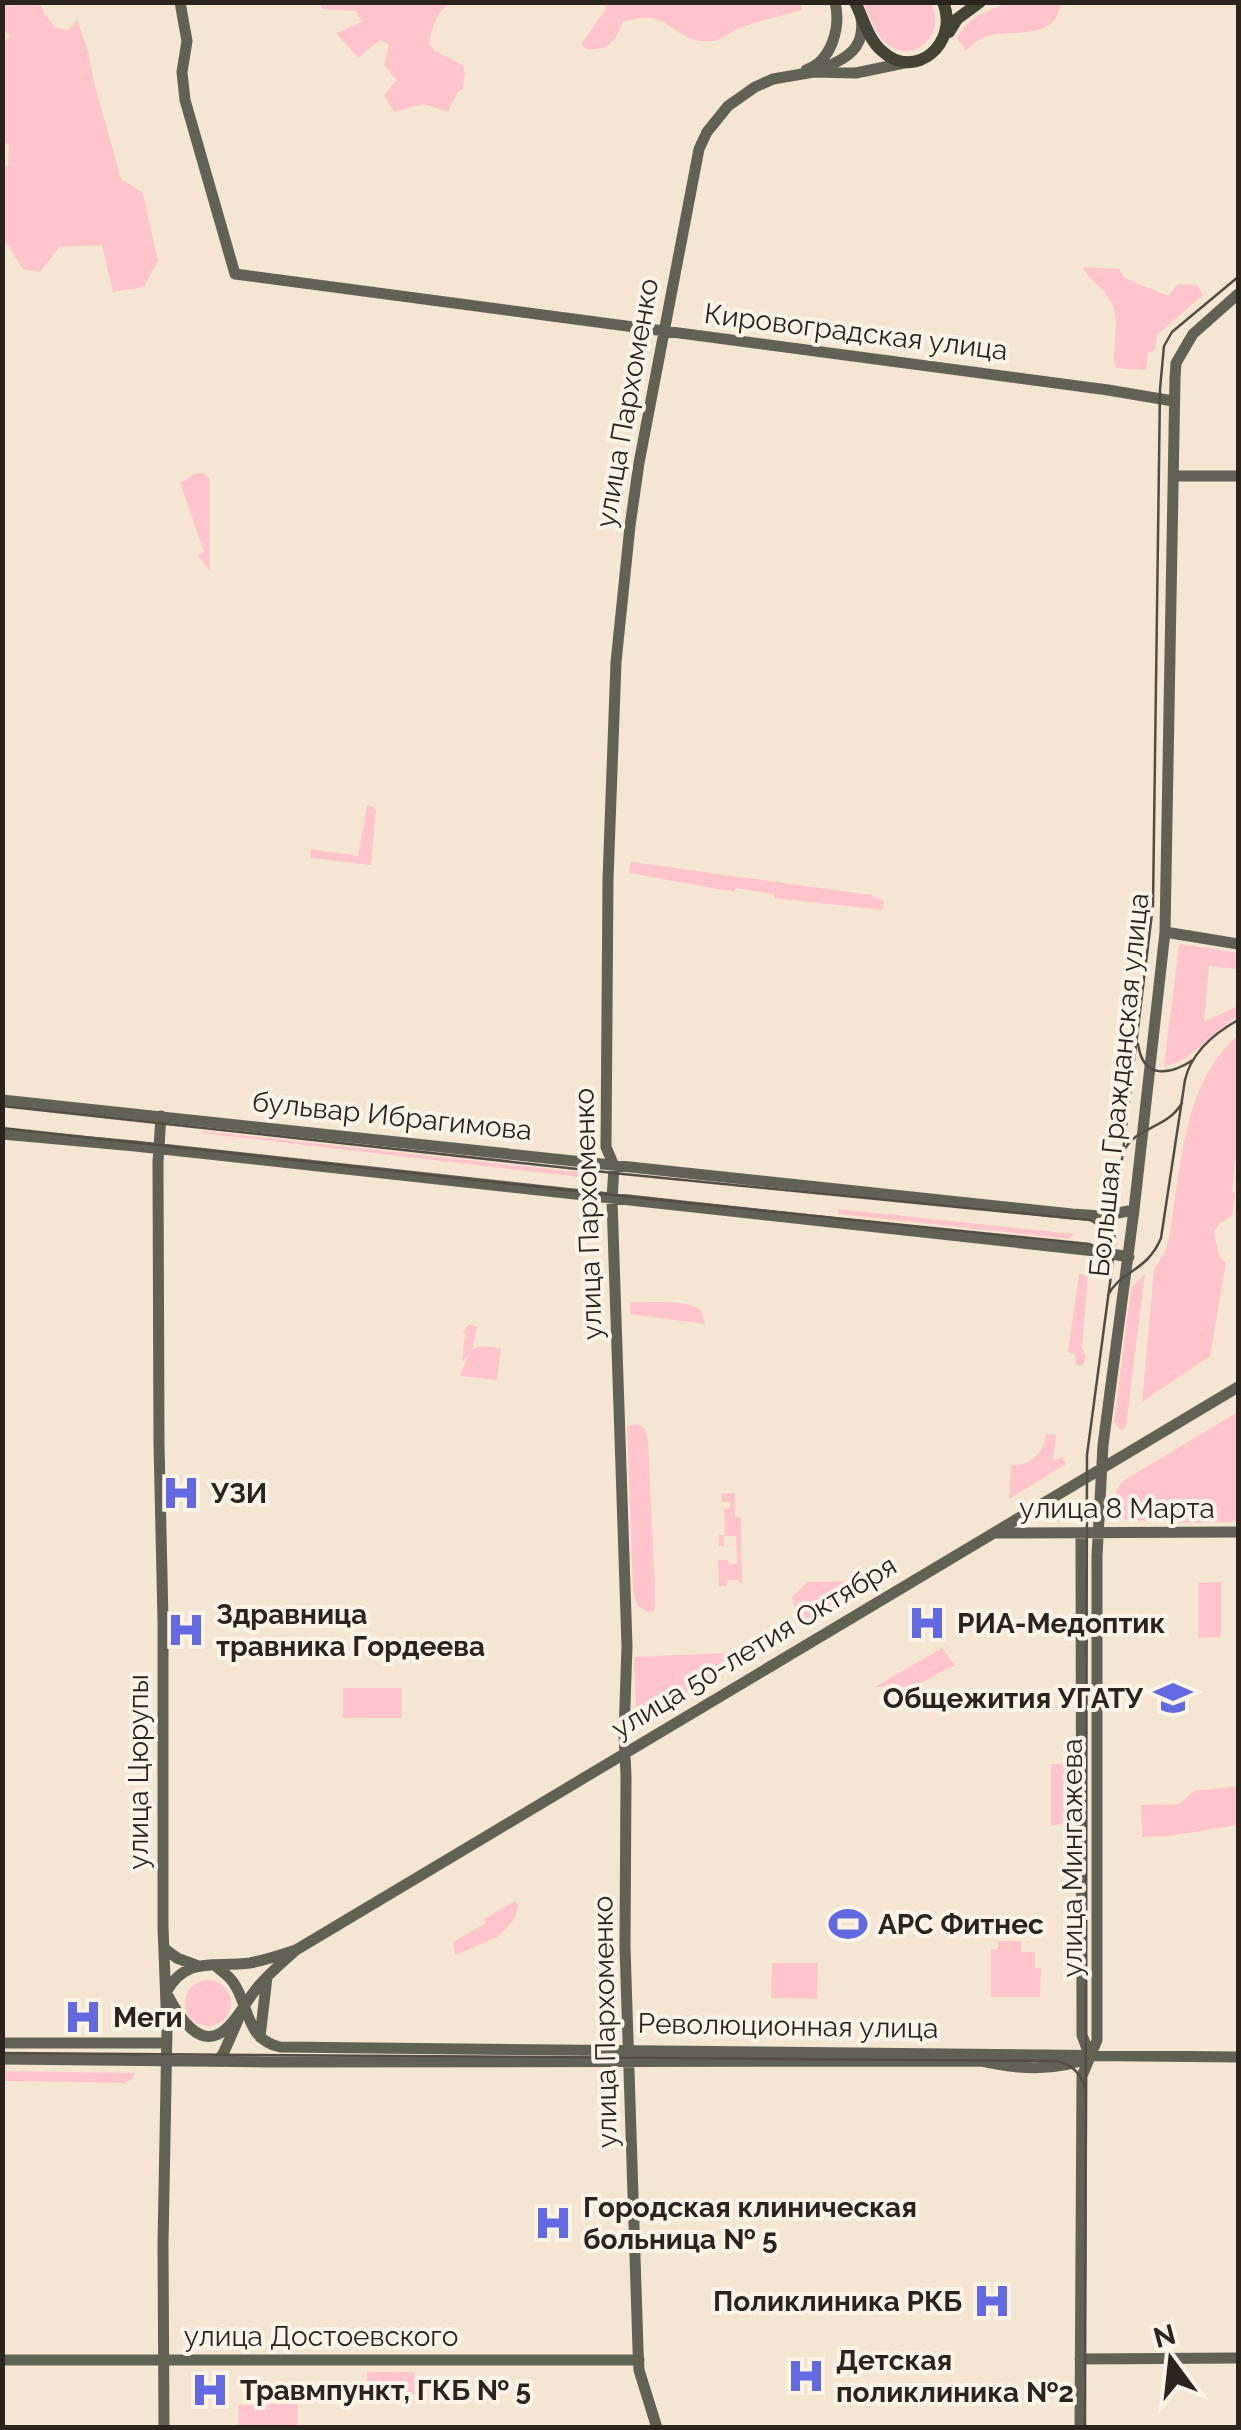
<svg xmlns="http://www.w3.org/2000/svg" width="1241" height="2430" font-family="Raleway,sans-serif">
<rect width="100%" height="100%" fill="#f4e6d2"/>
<!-- green -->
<path fill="#ffc5ca" d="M3 2 40 3 44 13 56 28 68 30 77 20 88 51 93 78 121 179 143 193 158 261 144 287 113 292 102 245 59 247 40 272 23 269 3 238V165L8 166 9 144 3 143 2 43 10 37 3 28Z
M318 3H449C436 14 432 27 429 44L435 51 463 65 465 74 463 89 458 92 448 112 424 104 394 112 384 96 396 80 384 65 389 45 380 40 358 58 336 33 362 22 356 11 323 9Z
M604 3 802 2V10C782 16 760 20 740 28 731 31 722 40 712 41 671 45 672 5 623 22 614 44 609 50 586 49L581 44 606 9Z
M863 3H931C947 33 915 66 887 44 875 35 869 15 863 3Z
M1007 3H1062C1061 3 1057 17 1056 18 1041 39 1007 29 986 37 978 39 972 45 966 51L957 38C966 18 988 11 1007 3Z
M1083 267 1119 269 1125 278 1168 296 1178 284 1197 285 1203 295 1157 335 1155 350 1148 353 1146 370 1116 368 1114 360C1114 343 1120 315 1110 300 1103 287 1089 281 1083 267Z
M196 473H204L210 480V571L197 555 204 552 180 483Z
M367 805 374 807 376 810 371 865 310 858 311 849 358 856Z
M631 862 871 895 884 901 883 910 774 898V894L735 888 734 892 629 873Z
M1181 944 1238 953V969L1209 966 1204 1022 1238 1006V1016C1215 1030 1190 1063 1164 1066L1179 946Z
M1238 1036V1159L1235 1160 1232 1192 1235 1193 1232 1216 1220 1223 1214 1232 1219 1256 1226 1263 1210 1356 1142 1402 1154 1270 1165 1251 1170 1234C1180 1171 1185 1076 1238 1036Z
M204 1131 577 1172 579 1177 202 1133Z
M838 1209 1074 1234 1068 1239 838 1214Z
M1079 1274 1088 1275 1082 1348 1086 1356 1083 1366 1076 1365 1075 1354 1068 1352Z
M1145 1274 1126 1427 1121 1431 1114 1421 1131 1288Z
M630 1302C651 1303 684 1299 701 1310L705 1324 630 1314Z
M469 1324 477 1327 472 1350 481 1346 501 1348 497 1380 460 1376 469 1354 462 1362 465 1334 463 1331Z
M1238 1412V1522L1187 1523 1126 1520C1110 1510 1111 1495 1123 1481Z
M637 1424 645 1429 648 1440 655 1592 654 1611 647 1612 637 1605 633 1590 627 1426Z
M1046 1434 1056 1435 1053 1461 1062 1457 1066 1464 1009 1499 1011 1465C1031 1466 1044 1453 1046 1434Z
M721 1493H735V1517L741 1518 742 1585 737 1580H728L727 1586H719L718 1560H728L729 1564H737L736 1536H724V1546H719V1535H725L724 1509 730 1508V1502H722Z
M857 1581 861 1586 799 1623 792 1597 807 1582Z
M1221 1582V1637L1198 1638V1583Z
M942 1648 955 1666 944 1670 915 1687H875Z
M749 1652 750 1655 641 1719 636 1705 634 1657Z
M343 1688H402V1718H343Z
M1051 1764H1071V1824L1051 1825Z
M1238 1786V1825L1168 1836 1142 1837 1141 1805 1179 1804 1194 1791Z
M515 1901 518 1905C515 1924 508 1925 496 1938L455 1955 453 1942 486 1923 484 1919Z
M998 1941H1021V1952H1035V1968H1041L1040 1997H991V1949H998Z
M772 1963H818L817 1999 771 1998Z
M185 2003a23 23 0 1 1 46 0a23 23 0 1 1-46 0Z
M3 2071 135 2073 133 2078 125 2083 3 2081Z
M367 2372H414L415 2394H367Z
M298 2403V2427H238V2405Z"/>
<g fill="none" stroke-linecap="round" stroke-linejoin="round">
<!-- secondary -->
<path stroke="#626254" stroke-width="11" d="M180 2 187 41 182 72 185 100 235 274 1108 390 1173 401
M822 69C846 59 866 48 861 18
M806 70C832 61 841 27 835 2
M1174 476H1238
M1165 932 1238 944
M2 1100 1072 1214 1102 1216 1134 1210
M161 1116 158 1162 159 1444 163 1620V1927L167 2030 163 2244 164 2428
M2 1134 135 1146 1095 1251 1129 1257
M996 1533 1238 1532
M1081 1534 1082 2035 1090 2057
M165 1949 177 1958 198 1966
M296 1950C283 1962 267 1975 257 1988 247 2000 240 2015 229 2026 201 2056 177 2014 166 1992 187 1955 214 1968 250 1963 266 1960 281 1955 296 1950L1238 1387
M215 1965C221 1971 229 1976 233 1982 250 2006 245 2039 280 2047L1238 2057
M260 2037 267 1977
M2 2043H165
M2 2059 268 2062 981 2061C1015 2069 1058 2072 1089 2057
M218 2061 224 2052 238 2020
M1080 2359 1238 2358
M2 2360H639
M657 2428 639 2370 638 2349 625 1947 626 1776 624 1734 627 1646 612 1200 614 1166 606 1147 608 879 616 662 630 526 639 463 699 149 707 132 728 106 755 87 773 79 814 72 856 73 909 62
M1080 2428 1082 2076 1097 2040V1556L1103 1445 1134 1210 1165 932 1175 378 1176 363 1193 334 1238 294"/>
<!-- primary -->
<path stroke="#444434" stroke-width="12" d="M855 2C863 18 868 39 882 51 915 82 960 43 943 2
M949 32 957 19 980 2"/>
<!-- tram -->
<path stroke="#554d44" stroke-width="2.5" d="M1138 1044C1143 1080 1170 1075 1193 1060
M2 1106 623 1174 1090 1220 1104 1228 1115 1244
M2 1128 631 1197 1089 1244 1105 1251 1112 1268
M1123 1152C1137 1125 1166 1130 1182 1103
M1108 1295C1121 1270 1147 1272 1161 1238L1185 1080C1191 1053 1215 1033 1238 1020
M2 2053 1057 2061C1072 2065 1080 2072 1085 2088
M1085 2428 1087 1455 1112 1268 1117 1200 1153 905 1160 389 1164 346 1172 332 1238 277"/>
</g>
<!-- icons -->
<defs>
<g id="hospital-bare" transform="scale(3)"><path d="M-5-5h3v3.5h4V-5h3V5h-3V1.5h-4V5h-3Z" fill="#6369e1" stroke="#fdf4e8" stroke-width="2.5" paint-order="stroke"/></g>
<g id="university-bare" transform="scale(3)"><path d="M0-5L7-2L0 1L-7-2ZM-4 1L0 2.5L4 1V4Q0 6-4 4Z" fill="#6369e1" stroke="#fdf4e8" stroke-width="2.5" paint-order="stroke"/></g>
<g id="stadium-bare" transform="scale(3)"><path d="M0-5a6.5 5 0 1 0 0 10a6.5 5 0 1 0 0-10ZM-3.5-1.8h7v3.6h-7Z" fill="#6369e1" stroke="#fdf4e8" stroke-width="2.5" paint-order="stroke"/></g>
</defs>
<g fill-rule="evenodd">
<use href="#hospital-bare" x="181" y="1493"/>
<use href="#hospital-bare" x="927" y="1623"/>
<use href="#hospital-bare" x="186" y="1630"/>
<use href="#university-bare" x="1173" y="1698"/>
<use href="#stadium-bare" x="848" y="1924"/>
<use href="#hospital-bare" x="83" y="2017"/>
<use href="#hospital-bare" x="553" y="2223"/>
<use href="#hospital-bare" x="992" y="2301"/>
<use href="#hospital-bare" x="806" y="2376"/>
<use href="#hospital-bare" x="210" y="2390"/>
</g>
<g text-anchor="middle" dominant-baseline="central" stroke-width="8" stroke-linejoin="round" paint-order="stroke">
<!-- street labels -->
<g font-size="28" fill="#2a241d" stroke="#fdf4e8">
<text transform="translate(856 332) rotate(7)">Кировоградская улица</text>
<text transform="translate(627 403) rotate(-80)">улица Пархоменко</text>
<text transform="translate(1119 1085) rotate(-84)">Большая Гражданская улица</text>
<text transform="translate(392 1116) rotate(6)">бульвар Ибрагимова</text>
<text transform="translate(588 1214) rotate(-92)">улица Пархоменко</text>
<text x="1117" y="1508">улица 8 Марта</text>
<text transform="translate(754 1647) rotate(-31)">улица 50-летия Октября</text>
<text transform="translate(138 1772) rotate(-90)">улица Цюрупы</text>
<text transform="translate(1072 1858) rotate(-90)">улица Мингажева</text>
<text transform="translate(605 2022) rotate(-91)">улица Пархоменко</text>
<text transform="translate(788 2026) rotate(1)">Революционная улица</text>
<text x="321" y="2336">улица Достоевского</text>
</g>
<!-- poi labels -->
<g font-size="28" font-weight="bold" fill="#2a241d" stroke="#fdf4e8" text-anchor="start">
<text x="211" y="1493">УЗИ</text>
<text x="216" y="1614">Здравница<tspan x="216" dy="32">травника Гордеева</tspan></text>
<text x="957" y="1623">РИА-Медоптик</text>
<text x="1143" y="1698" text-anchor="end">Общежития УГАТУ</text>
<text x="878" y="1924">АРС Фитнес</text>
<text x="113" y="2017">Меги</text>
<text x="583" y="2207">Городская клиническая<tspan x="583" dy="32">больница № 5</tspan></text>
<text x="962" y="2301" text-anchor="end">Поликлиника РКБ</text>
<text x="836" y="2360">Детская<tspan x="836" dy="32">поликлиника №2</tspan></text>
<text x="240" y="2390">Травмпункт, ГКБ № 5</text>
</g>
</g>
<!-- border -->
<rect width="1241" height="2430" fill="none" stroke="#2a241d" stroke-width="10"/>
<!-- north arrow -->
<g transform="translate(1171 2360) rotate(345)" stroke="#fdf4e8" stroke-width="8" paint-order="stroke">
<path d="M0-8L18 38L0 25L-18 38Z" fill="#2a241d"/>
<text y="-15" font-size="28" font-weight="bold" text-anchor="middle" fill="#2a241d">N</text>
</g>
</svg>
